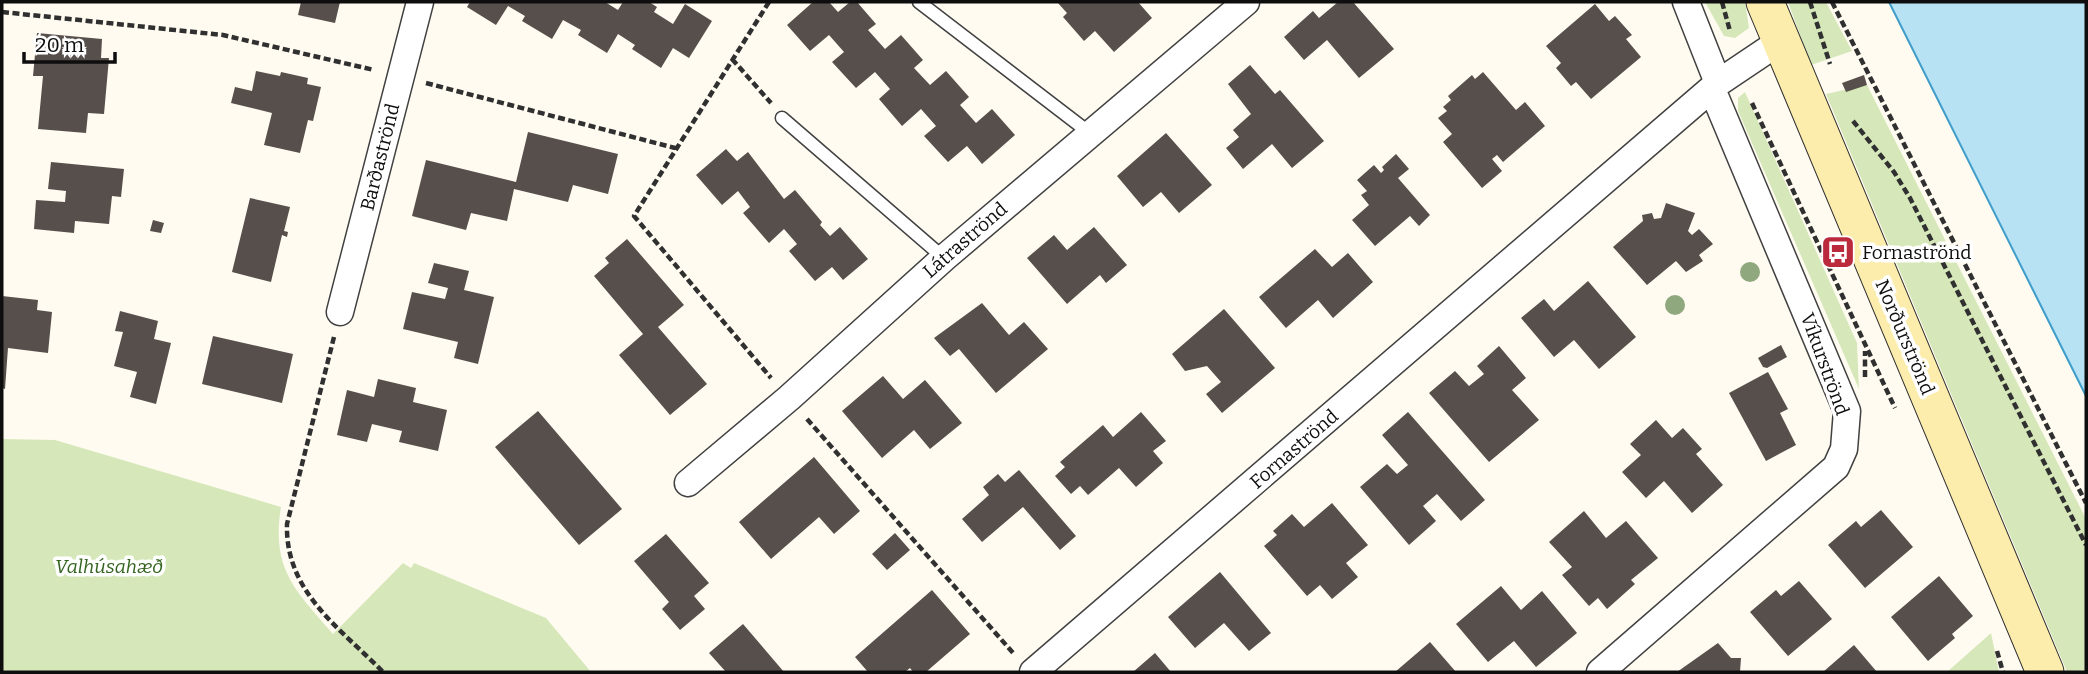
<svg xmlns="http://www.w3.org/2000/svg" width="2088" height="674" font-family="Bitter,serif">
<rect width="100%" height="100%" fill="#fffbf0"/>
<!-- green -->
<path fill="#d6e8ba" d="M1705 2H1745L1749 28 1735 38 1724 36Z
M1788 2H1826L1852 51 1811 65Z
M1867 85 2086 519V672H2067L1826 94Z
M1745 92 1857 343 1859 389 1738 111V98Z
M2 439 55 440 281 507C271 569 295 590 333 634L403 563 411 568 414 563 546 618 591 672H2Z
M1991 633 1999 672H1947Z"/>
<!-- water -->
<path fill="#b6e2f4" stroke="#3f9dc9" stroke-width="2" d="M1889 2H2086V396Z"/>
<!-- building -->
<path fill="#574f4b" d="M301 2H340L335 23 298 15Z
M470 2H605L618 10 623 2H649L657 7 654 12 673 24 685 4 712 21 689 58 673 48 661 68 632 49 635 45 618 34 607 53 578 35 581 30 563 20 552 39 522 21 525 16 508 6 496 25 467 7Z
M813 2H829L838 12 850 2H857L876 24 868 30 885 49 901 35 923 60 914 68 930 85 946 71 969 97 960 105 976 123 992 109 1015 135 982 164 967 146 948 162 924 136 936 126 921 109 902 126 879 99 890 89 875 72 856 88 832 62 844 52 829 35 810 51 787 25Z
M1057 2H1138L1152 18 1114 52 1095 31 1084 41 1063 17 1067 13Z
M1338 2H1353L1394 49 1359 78 1327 40 1304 60 1284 37 1313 11 1319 18Z
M1595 4 1609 21 1615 16 1632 35 1626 39 1641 57 1591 99 1576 82 1571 86 1556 68 1561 63 1546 46Z
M37 33 102 39 101 58H109L104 114 88 113 86 133 38 129 43 76H33Z
M1250 65 1275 94 1280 90 1324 141 1292 168 1272 144 1243 169 1226 148 1239 137 1233 130 1251 114 1228 84Z
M256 71 280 76 281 72 308 78 307 84 321 87 313 121 308 120 300 153 264 145 272 113 231 103 235 87 252 91Z
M1483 72 1516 110 1525 102 1545 126 1503 162 1497 155 1492 159 1502 171 1482 188 1443 142 1452 134 1438 118 1447 111 1443 107 1451 100 1448 96 1472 75 1475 79Z
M1864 75 1867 85 1846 92 1842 83Z
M528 132 618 154 608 194 573 185 568 202 514 189 507 221 471 213 466 230 412 216 426 160 516 182Z
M1166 133 1212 185 1179 213 1161 192 1143 207 1117 176Z
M726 149 737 161 748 152 784 199 795 190 822 222 820 225 830 236 840 227 868 259 843 280 832 267 815 281 789 251 797 244 784 229 769 243 743 213 750 207 738 191 722 205 696 175Z
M1396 154 1409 169 1398 178 1430 215 1419 226 1410 216 1375 246 1352 220 1369 205 1361 195 1367 191 1357 180 1374 165 1381 173 1384 170 1382 167Z
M51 162 124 169 121 197 112 196 109 224 75 221 74 233 34 229 36 200 65 202 66 191 48 189Z
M250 198 290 207 284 231 288 232 287 237 282 235 271 282 232 272Z
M1666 203 1695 213 1688 231 1692 235 1699 229 1713 244 1699 255 1703 261 1686 272 1676 261 1647 285 1613 247 1643 221 1642 215 1652 213 1654 219 1661 218Z
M153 220 164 223 161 233 150 231Z
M1094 227 1127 265 1106 283 1100 275 1067 304 1027 258 1054 235 1067 250Z
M627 239 684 305 658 327 707 384 670 415 619 355 643 334 594 276 609 263 605 258Z
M1315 249 1332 267 1348 253 1373 282 1333 318 1318 300 1286 328 1259 297Z
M434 263 469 271 464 290 494 297 478 364 454 358 458 342 403 329 412 292 445 299 448 288 428 283Z
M1588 281 1636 337 1599 369 1574 340 1554 357 1521 318 1544 299 1554 311Z
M2 296 38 300 37 310 52 312 48 353 8 348 5 389 2 388Z
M982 303 1009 335 1024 322 1048 349 996 393 959 349 950 356 934 338Z
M1224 309 1275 368 1222 413 1206 394 1221 382 1207 366 1185 371 1172 354Z
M120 311 158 321 154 339 171 343 156 404 130 397 137 372 114 366 123 332 115 331Z
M213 336 293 354 282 403 202 384Z
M1781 345 1787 357 1767 368 1763 367 1758 358Z
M1499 346 1526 378 1512 390 1539 420 1489 462 1429 393 1455 371 1469 386 1484 374 1477 366Z
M1768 372 1788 409 1780 413 1796 445 1766 461 1729 393Z
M883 376 903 399 925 380 962 423 930 449 914 430 882 458 842 411Z
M378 379 416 388 413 402 447 410 438 451 399 442 402 431 372 424 367 442 337 435 347 390 374 397Z
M538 411 622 509 579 545 495 447Z
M1141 412 1166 441 1153 451 1163 463 1136 487 1119 468 1088 495 1080 486 1071 494 1055 476 1065 467 1060 462 1103 425 1113 437Z
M1408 412 1485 500 1461 521 1437 494 1423 506 1436 521 1409 545 1360 487 1387 464 1397 474 1408 465 1382 435Z
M1656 420 1672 438 1683 428 1702 449 1696 454 1723 485 1692 513 1664 481 1646 498 1622 472 1641 455 1630 444Z
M814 457 860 511 834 534 819 517 771 559 739 522Z
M1019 470 1076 536 1060 550 1023 507 982 542 962 519 989 495 983 487 998 474 1005 482Z
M1332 503 1368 545 1346 563 1358 577 1332 599 1320 585 1307 596 1264 546 1277 535 1273 531 1292 514 1304 527Z
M1881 510 1913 547 1865 588 1828 545 1856 521 1861 527Z
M1584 511 1606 538 1626 521 1658 558 1631 580 1635 584 1607 609 1598 598 1589 606 1562 575 1572 567 1549 542Z
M895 533 910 550 887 570 872 554Z
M666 534 709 583 694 596 705 609 680 630 662 609 669 602 634 561Z
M1220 572 1271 633 1249 651 1224 623 1195 648 1168 617Z
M1939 576 1973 616 1952 634 1955 638 1928 661 1891 617Z
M1799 581 1832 619 1788 656 1750 612 1776 590 1781 596Z
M1501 586 1521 610 1542 591 1577 633 1536 667 1514 641 1488 662 1456 624Z
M932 590 970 634 926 672H913L910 668 905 672H868L855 657Z
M743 624 784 672H726L709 653Z
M1430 642 1456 672H1395Z
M1718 643 1731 658H1741L1740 672H1677Z
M1854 645 1877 672H1823Z
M1155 653 1171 672H1133Z"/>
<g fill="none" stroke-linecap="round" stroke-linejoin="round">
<!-- lane casing -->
<g stroke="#414141" stroke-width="15">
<path id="lane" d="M919 2 1091 134
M782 118 944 258"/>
</g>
<!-- street casing -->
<g stroke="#414141" stroke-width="29">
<path id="street" d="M1686 2 1718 83
M340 312 420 2
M688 483 789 398 944 258 1246 2
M1033 672 1718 83 1782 40
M1600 672 1836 467 1844 449 1847 411 1712 89"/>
</g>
<!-- secondary casing -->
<g stroke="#303030" stroke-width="39">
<path id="secondary" d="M1765 2 2045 672"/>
</g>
<!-- path -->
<path stroke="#303030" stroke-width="4.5" stroke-dasharray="7 3.5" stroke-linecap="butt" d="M769 2 634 216 771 378
M1722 2 1730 31
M1810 2 1830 64
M1832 2 2086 503
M2 12 223 35 374 70
M732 59 771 103
M426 83 675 148
M1752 103 1895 408
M1853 121 1894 172 1910 198 2086 545
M334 337 287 524C285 592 340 628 383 672
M1865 377V351
M807 419 1014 654
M1997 651 2003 672"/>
<!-- lane -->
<use href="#lane" stroke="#fff" stroke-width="12"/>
<!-- street -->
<use href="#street" stroke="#fff" stroke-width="26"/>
<!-- secondary -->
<use href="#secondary" stroke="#fcedad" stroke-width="37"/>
</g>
<!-- trees -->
<g fill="#8fa87e">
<circle cx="1750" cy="272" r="10"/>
<circle cx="1675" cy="305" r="10"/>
</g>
<!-- icons -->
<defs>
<g id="bus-square" transform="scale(1.75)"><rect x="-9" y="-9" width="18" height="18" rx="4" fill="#bb2a3c" stroke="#fff"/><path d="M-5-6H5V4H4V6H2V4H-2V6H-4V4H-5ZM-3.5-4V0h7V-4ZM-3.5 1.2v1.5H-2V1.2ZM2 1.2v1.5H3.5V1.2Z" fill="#fff"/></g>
</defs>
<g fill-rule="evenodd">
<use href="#bus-square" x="1838" y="252"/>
</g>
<g text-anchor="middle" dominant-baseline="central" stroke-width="7" stroke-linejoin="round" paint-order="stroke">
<!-- street labels -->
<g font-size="19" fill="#0e0e0e" stroke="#fff">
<text transform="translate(380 157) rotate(-76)">Barðaströnd</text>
<text transform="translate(965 240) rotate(-41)">Látraströnd</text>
<text transform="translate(1905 337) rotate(67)">Norðurströnd</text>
<text transform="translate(1825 364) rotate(70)">Víkurströnd</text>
<text transform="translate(1294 449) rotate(-41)">Fornaströnd</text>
</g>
<!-- poi labels -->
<g font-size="19" fill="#0e0e0e" stroke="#fff" text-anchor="start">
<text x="1862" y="252">Fornaströnd</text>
</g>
<!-- park labels -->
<g font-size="19" font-style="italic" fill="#346420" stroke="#fff">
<text x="109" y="566">Valhúsahæð</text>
</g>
</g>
<!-- border -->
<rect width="2088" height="674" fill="none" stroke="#0e0e0e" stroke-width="7"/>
<!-- scale -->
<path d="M24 52v10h91v-10" fill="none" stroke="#0e0e0e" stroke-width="3.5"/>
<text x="35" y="52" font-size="21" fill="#0e0e0e" stroke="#ffffff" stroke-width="5" paint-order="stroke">20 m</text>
</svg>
